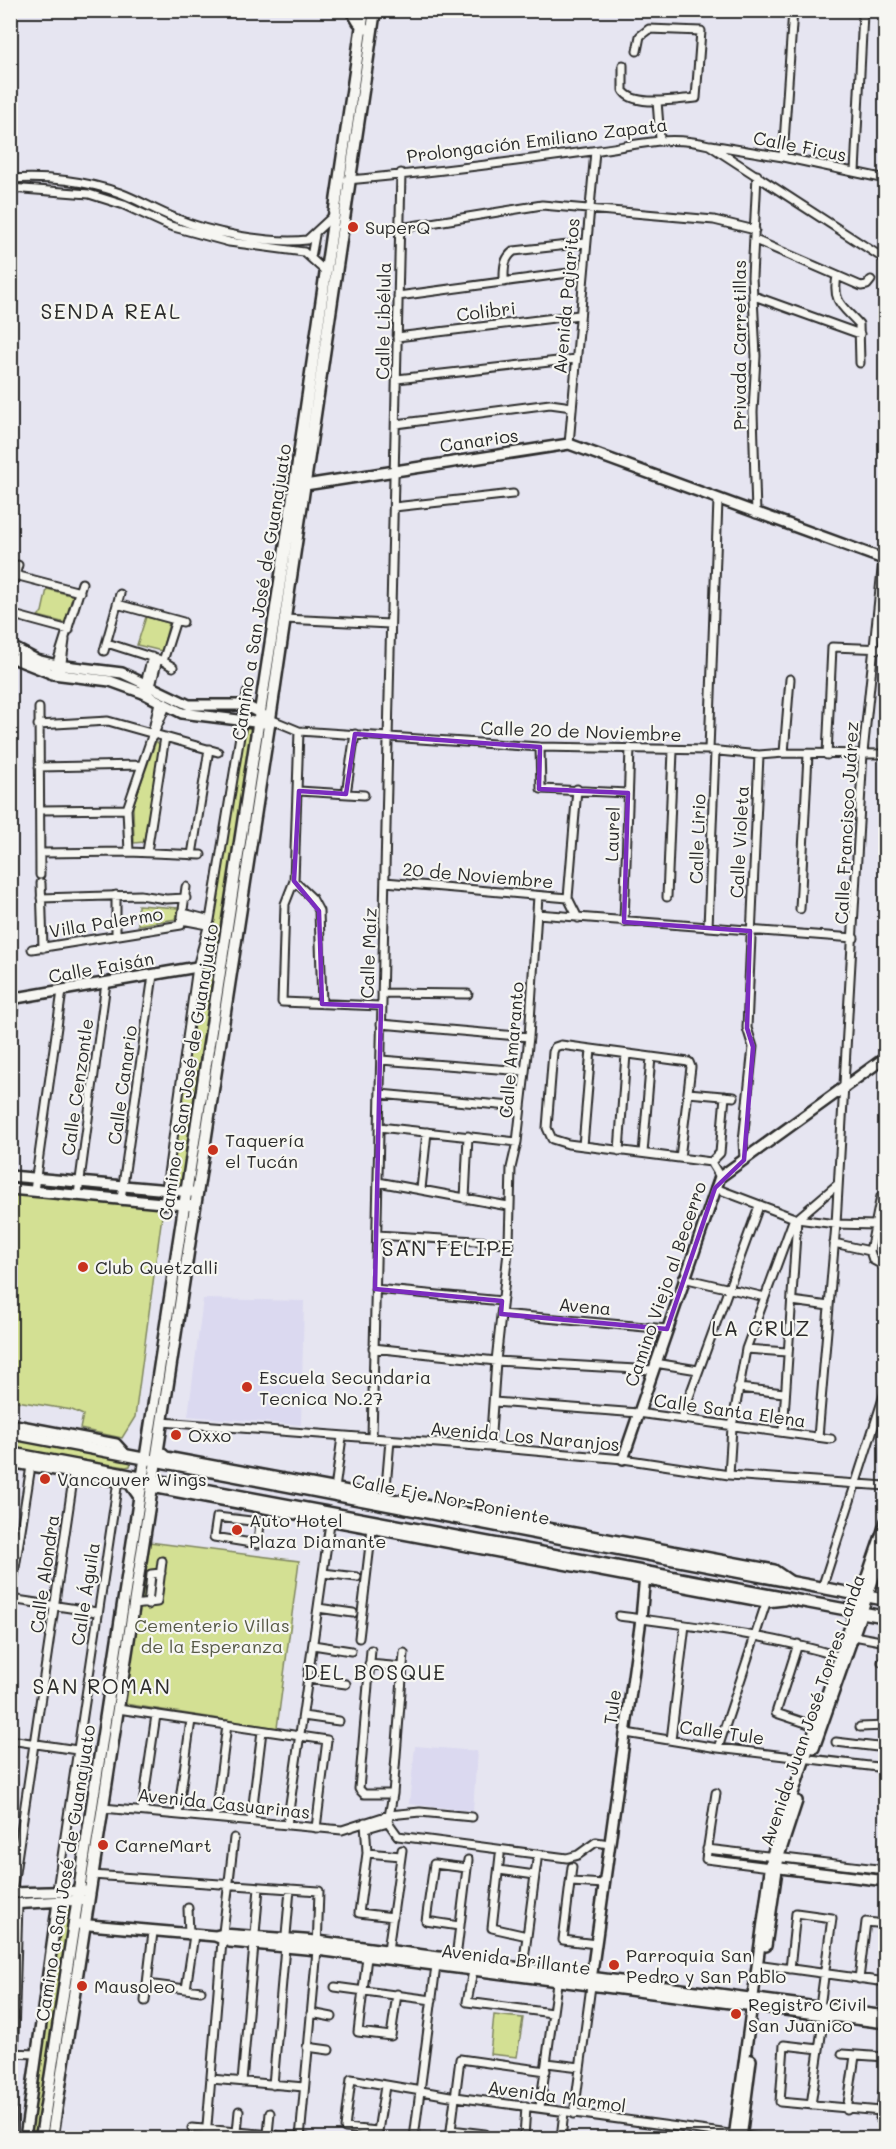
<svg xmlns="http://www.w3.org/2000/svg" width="896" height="2149" font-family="Mali,sans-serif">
<rect width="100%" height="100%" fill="#e6e5f1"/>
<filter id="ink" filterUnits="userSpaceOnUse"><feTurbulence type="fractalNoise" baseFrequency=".0167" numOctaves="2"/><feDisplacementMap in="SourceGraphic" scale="12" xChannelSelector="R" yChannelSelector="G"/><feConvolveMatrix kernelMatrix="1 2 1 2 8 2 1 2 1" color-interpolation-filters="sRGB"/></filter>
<g filter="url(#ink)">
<!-- built -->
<path fill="#dbd9f0" d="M203 1299 304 1301 301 1425 188 1416Z
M415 1746 477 1751 473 1811 409 1804Z"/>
<!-- green -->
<path fill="#d3e093" stroke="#7f865f" stroke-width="1.5" d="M47 589 74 596 66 623 38 616 42 612Z
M146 617 169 623 162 651 137 645Z
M249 727 252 731 183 1184 179 1185 169 1179 197 985 213 916 244 730Z
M156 741 160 745 144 842 134 843 133 806Z
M138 905 178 908 176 919 138 925Z
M11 1193 163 1208 135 1417 122 1438 80 1429 83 1415 72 1410 11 1400Z
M10 1437 128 1459 131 1463 130 1466 126 1467 11 1449Z
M149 1542 299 1561 277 1728 125 1704Z
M64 1905H69L72 1909 71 1914 35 2138H28Z
M494 2015 523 2018 517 2057 490 2054Z"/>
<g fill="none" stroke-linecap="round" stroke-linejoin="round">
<!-- street-tunnel -->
<path stroke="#c1c0c9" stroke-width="7" stroke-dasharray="7 3.5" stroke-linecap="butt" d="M236 1519 237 1509"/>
<!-- street casing -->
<g stroke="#2b2b2b" stroke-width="11">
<path id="street" d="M623 65V90C632 108 679 99 696 98L701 31 649 29 640 36 637 51
M657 101 660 139
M711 145 783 157 886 179
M783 157 793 10
M855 172 863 13
M10 179C46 176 86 181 120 193 139 200 156 211 175 218 210 233 269 244 307 240L333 216
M347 180C429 173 511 162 592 151 635 146 665 134 709 145L886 260
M10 188 89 194 124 205 170 226 229 242 304 252 325 271
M400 228 542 205 714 220 755 230
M755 240 861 286 867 285 871 280
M311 257 315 235
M837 276C832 303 843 306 859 324L860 363
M504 282C504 269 503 259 514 251L586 243
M398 296 583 271
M754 296 860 334
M397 337 579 315
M397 379 576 359
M396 424 550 404 572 407
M569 444 595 151
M394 507 513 494
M756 514 753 412 756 356 752 277 757 175
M15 575 80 592
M10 593 18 565
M117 604 183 622
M10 614 69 630
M284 619 390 624
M107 643 163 661 173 667
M104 651 120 594
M163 661 176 620
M55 669 82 583
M61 670 65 640
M144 687 152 657
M150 690 158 659
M39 708 40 875
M270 719 299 731 540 747 709 750 759 755 784 753 886 754
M38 725 108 721 218 752
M299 731 294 881 285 904 282 1002 381 1006
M153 736 166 706
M540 747 541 789 628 793
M709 750 718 500
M784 753 790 679
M827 755 832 647 886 649
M39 767 141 765
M299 791 364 795
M346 794 355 734
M40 810 127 809
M129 852 127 809 151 739 159 702
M147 852 165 737
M40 853 129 852 201 855
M192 855 209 749
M294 881 312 898 319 911 322 1004
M385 882 568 898
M41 883 43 948
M116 895V935
M667 897 673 751
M41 898 140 895 166 899 186 898
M568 898 577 789
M568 898 578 918
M800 909 808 755
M183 913 210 920
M537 914 854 938
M182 920 208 925
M624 922 630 748
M708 927 715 752
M32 949 181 925 186 887
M382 993 468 994
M381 1024 529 1037
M10 1029 15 998
M381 1060 524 1071
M688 1093 734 1097
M380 1094 521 1107
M379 1127 517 1142
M583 1146 591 1049
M619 1151 626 1054
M643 1153 651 1057
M680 1158 691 1067 689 1062 561 1045 555 1047 553 1052 547 1128 552 1139 568 1144 711 1162 720 1177
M744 1160 743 1141 753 1047 747 1028 759 755
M711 1162 720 1153 725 1096
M378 1182 508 1206
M715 1188 797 1219 836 1224 875 1225
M421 1189 427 1132
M34 1191 62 991
M78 1195 106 983
M881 1196 870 1251 873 1260 886 1267
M121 1199 153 975
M465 1199 468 1136
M164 1203 197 967 210 920 247 693
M377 1235 509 1243
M834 1243 870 1251
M683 1278 765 1297
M375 1289 502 1301
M792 1301 829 1306
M501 1314 667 1329
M373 1348 496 1361 653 1370
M746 1349 787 1352
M655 1363 698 1370
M738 1388 784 1393
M494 1402 638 1413 831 1439
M681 1419 759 1206
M162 1422 490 1447 623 1459 729 1475 886 1486
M783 1432 797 1219 838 1184
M818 1437 836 1224 863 753 883 560
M372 1438 401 173
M490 1447 496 1361 509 1243 511 1168 517 1142 529 1037 538 896
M729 1475 732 1427 746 1349 794 1218
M335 1489 342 1437
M385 1499 390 1440
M217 1517 260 1522 258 1544 214 1537Z
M323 1573 357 1577
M822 1588 886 1389
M10 1599 97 1612
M10 1600 31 1466
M134 1605 157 1602 162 1561
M148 1605 151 1574 161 1573
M318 1608 353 1613
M619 1616C692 1626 766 1634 838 1656
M854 1636 886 1642
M359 1638 372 1528
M798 1644 776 1713 815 1726
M313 1645 351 1651
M371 1650 359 1789 364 1794H393
M404 1653 393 1794 388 1822 398 1836 567 1858 578 1855 596 1842 609 1844
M882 1662 886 1663
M369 1664 403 1667
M308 1679 346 1684
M118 1709 327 1740 316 1828
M303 1716 339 1721
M860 1727 886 1726
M626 1733 718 1748 886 1768
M10 1740 77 1750
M671 1740 685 1625
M836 1742 886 1748
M718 1748 767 1600
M716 1793 706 1859 770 1867
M103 1808 342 1830 389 1815 420 1812 472 1817
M142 1811 156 1715
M178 1814 191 1720
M215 1817 227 1725
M251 1821 262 1731
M365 1822 367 1853 359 1913 393 1917
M287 1825 331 1516
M367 1828 388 1822
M707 1849 886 1870
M367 1853 401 1856
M500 1855 492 1928 527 1936
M572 1867 563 1940 596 1944
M499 1870 535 1875
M92 1875 319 1891 317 1950 300 2138
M571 1882 605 1884
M57 1890 118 1481
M12 1893 74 1473
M188 1908 189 1935
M459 1926 426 1921 434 1864 467 1868
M388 1950 402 1850
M367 1957 358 2032 391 2036 397 1994
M456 1958 468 1860
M763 1965 886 1982
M474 1966 467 2002 552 2013
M523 1967 537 1860
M790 1969 796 1913 832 1918 820 2007
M859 1979 866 1922 886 1924
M147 1984 201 1991
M335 1987 432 2000
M186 1989 194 1935
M145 2001 153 1932
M311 2013 332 2017
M307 2047 329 2050
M819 2049 784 2045 780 2102 881 2111
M10 2053 37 2054
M842 2054 886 2057
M547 2063 580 2067
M886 2069 880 2119 886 2120
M211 2079 304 2087
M242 2082 259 1888
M273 2085 290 1889
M811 2105 824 2015
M540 2107 558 1976
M847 2110 855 2056
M574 2114 591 1986
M192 2128 307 2138
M451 2130 485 2134V2138
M378 2131 345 2128 351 2079 456 2097 759 2138
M237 2132 239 2111
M268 2134 270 2113
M11 2138 18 1904
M206 2138 222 1941 234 1838
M377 2138 385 2086
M414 2138 436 1966
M450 2138 460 2059 546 2071
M524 2138 526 2106
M561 2138 564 2112"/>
</g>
<!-- secondary casing -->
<g stroke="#2b2b2b" stroke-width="14">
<path id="secondary" d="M351 10 358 22 366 29
M305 485 569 444 886 560
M10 646 37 660 57 665 122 673 189 705H245L270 719
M10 657 53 674 110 681 143 693 182 713 263 723
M10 999 197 967
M10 1176 192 1192
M10 1189 195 1206
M10 1424 116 1444 125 1454
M158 1450 166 1457 774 1570 790 1581
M623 1459 720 1177 886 1057
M10 1462 129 1483 139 1497
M152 1487 766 1602 784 1600
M814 1748 886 1543
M772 1867 886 1881
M10 1893 86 1891
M10 1904 83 1900
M78 1924 215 1936 223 1934 317 1941 886 2016
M215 1936 230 1942 317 1950 886 2023
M766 1946 779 1856 797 1801
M591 1980 641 1619 645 1575
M25 2138 58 1902
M734 2138 772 1855 886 1521
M741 2138 751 2060"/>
</g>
<!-- primary casing -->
<g stroke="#2b2b2b" stroke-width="15">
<path id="primary" d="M10 1433 886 1600
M10 1453 886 1617
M41 2138 291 510 364 10
M52 2138 270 719 375 10"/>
</g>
<!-- street -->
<use href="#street" stroke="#f6f6f2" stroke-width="7"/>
<!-- secondary -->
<use href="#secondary" stroke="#f6f6f2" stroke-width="9"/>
<!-- primary -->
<use href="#primary" stroke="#f6f6f2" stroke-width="10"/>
</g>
</g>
<!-- marked area -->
<path fill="none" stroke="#7b2cbf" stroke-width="4.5" stroke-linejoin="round" d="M355 734 540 747 539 789 628 793 624 922 750 931 747 1028 753 1047 744 1160 715 1188 667 1329 501 1314 502 1301 375 1289 381 1006 322 1004 319 911 294 881 299 791 346 794Z"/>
<!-- markers -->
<g fill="#c8321e" stroke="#f6f6f2" stroke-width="2">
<circle cx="353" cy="227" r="6"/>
<circle cx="213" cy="1150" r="6"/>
<circle cx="83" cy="1267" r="6"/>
<circle cx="247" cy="1387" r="6"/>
<circle cx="176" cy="1435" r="6"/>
<circle cx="45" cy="1479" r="6"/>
<circle cx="237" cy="1530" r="6"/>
<circle cx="103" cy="1845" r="6"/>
<circle cx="614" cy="1965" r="6"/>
<circle cx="82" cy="1986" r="6"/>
<circle cx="736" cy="2014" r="6"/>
</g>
<g text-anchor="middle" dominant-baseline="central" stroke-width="4.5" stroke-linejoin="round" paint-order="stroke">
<!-- street labels -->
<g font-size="18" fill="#2b2b2b" stroke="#f6f6f2">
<text transform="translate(537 140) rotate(-7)">Prolongación Emiliano Zapata</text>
<text transform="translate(800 146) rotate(11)">Calle Ficus</text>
<text transform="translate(566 296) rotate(-85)">Avenida Pajaritos</text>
<text transform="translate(486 311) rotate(-7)">Colibri</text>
<text transform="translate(383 321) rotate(-89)">Calle Libélula</text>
<text transform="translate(739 345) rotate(-90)">Privada Carretillas</text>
<text transform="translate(479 440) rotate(-8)">Canarios</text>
<text transform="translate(261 592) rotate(-81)">Camino a San José de Guanajuato</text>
<text transform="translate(581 731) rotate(2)">Calle 20 de Noviembre</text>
<text transform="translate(846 823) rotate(-87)">Calle Francisco Juárez</text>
<text transform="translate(612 834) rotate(-88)">Laurel</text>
<text transform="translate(697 839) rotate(-88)">Calle Lirio</text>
<text transform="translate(739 842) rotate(-87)">Calle Violeta</text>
<text transform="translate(478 875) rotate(5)">20 de Noviembre</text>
<text transform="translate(106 922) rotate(-9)">Villa Palermo</text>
<text transform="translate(368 953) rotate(-88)">Calle Maíz</text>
<text transform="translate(101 967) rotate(-10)">Calle Faisán</text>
<text transform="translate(511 1050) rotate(-85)">Calle Amaranto</text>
<text transform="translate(188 1072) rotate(-81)">Camino a San José de Guanajuato</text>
<text transform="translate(122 1085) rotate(-82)">Calle Canario</text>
<text transform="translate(77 1087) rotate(-82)">Calle Cenzontle</text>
<text transform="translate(665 1284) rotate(-71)">Camino Viejo al Becerro</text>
<text transform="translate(585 1306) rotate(5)">Avena</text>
<text transform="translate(730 1410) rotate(8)">Calle Santa Elena</text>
<text transform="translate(525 1436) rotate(5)">Avenida Los Naranjos</text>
<text transform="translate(451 1499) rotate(11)">Calle Eje Nor-Poniente</text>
<text transform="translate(44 1574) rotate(-82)">Calle Alondra</text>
<text transform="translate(85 1594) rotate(-81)">Calle Águila</text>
<text transform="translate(612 1707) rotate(-82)">Tule</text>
<text transform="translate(812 1710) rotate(-71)">Avenida Juan José Torres Landa</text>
<text transform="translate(722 1732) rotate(8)">Calle Tule</text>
<text transform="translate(224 1803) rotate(6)">Avenida Casuarinas</text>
<text transform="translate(65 1873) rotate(-81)">Camino a San José de Guanajuato</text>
<text transform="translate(516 1959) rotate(7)">Avenida Brillante</text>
<text transform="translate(557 2096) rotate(8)">Avenida Marmol</text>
</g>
<!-- poi labels -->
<g font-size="18" fill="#2b2b2b" stroke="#f6f6f2" text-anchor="start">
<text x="365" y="227">SuperQ</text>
<text x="225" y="1140">Taquería<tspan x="225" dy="21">el Tucán</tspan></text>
<text x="95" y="1267">Club Quetzalli</text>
<text x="259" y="1377">Escuela Secundaria<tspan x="259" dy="21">Tecnica No.27</tspan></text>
<text x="188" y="1435">Oxxo</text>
<text x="57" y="1479">Vancouver Wings</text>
<text x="249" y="1520">Auto Hotel<tspan x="249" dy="21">Plaza Diamante</tspan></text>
<text x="115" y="1845">CarneMart</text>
<text x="626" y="1955">Parroquia San<tspan x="626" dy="21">Pedro y San Pablo</tspan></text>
<text x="94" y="1986">Mausoleo</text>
<text x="748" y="2004">Registro Civil<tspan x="748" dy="21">San Juanico</tspan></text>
</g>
<!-- park labels -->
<g font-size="18" fill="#555845" stroke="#f6f6f2">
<text x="212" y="1625">Cementerio Villas<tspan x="212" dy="21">de la Esperanza</tspan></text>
</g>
<!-- quarter labels -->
<g font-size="21" letter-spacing="1.5" fill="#2b2b2b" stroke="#f6f6f2">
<text x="111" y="310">SENDA REAL</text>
<text x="448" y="1247">SAN FELIPE</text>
<text x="761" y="1327">LA CRUZ</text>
<text x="375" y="1671">DEL BOSQUE</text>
<text x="102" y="1685">SAN ROMAN</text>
</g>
</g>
<!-- margin -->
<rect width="896" height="2149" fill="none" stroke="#f6f6f2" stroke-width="36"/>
<rect x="18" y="18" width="860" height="2113" fill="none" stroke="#2b2b2b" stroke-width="2" filter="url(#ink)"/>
</svg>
